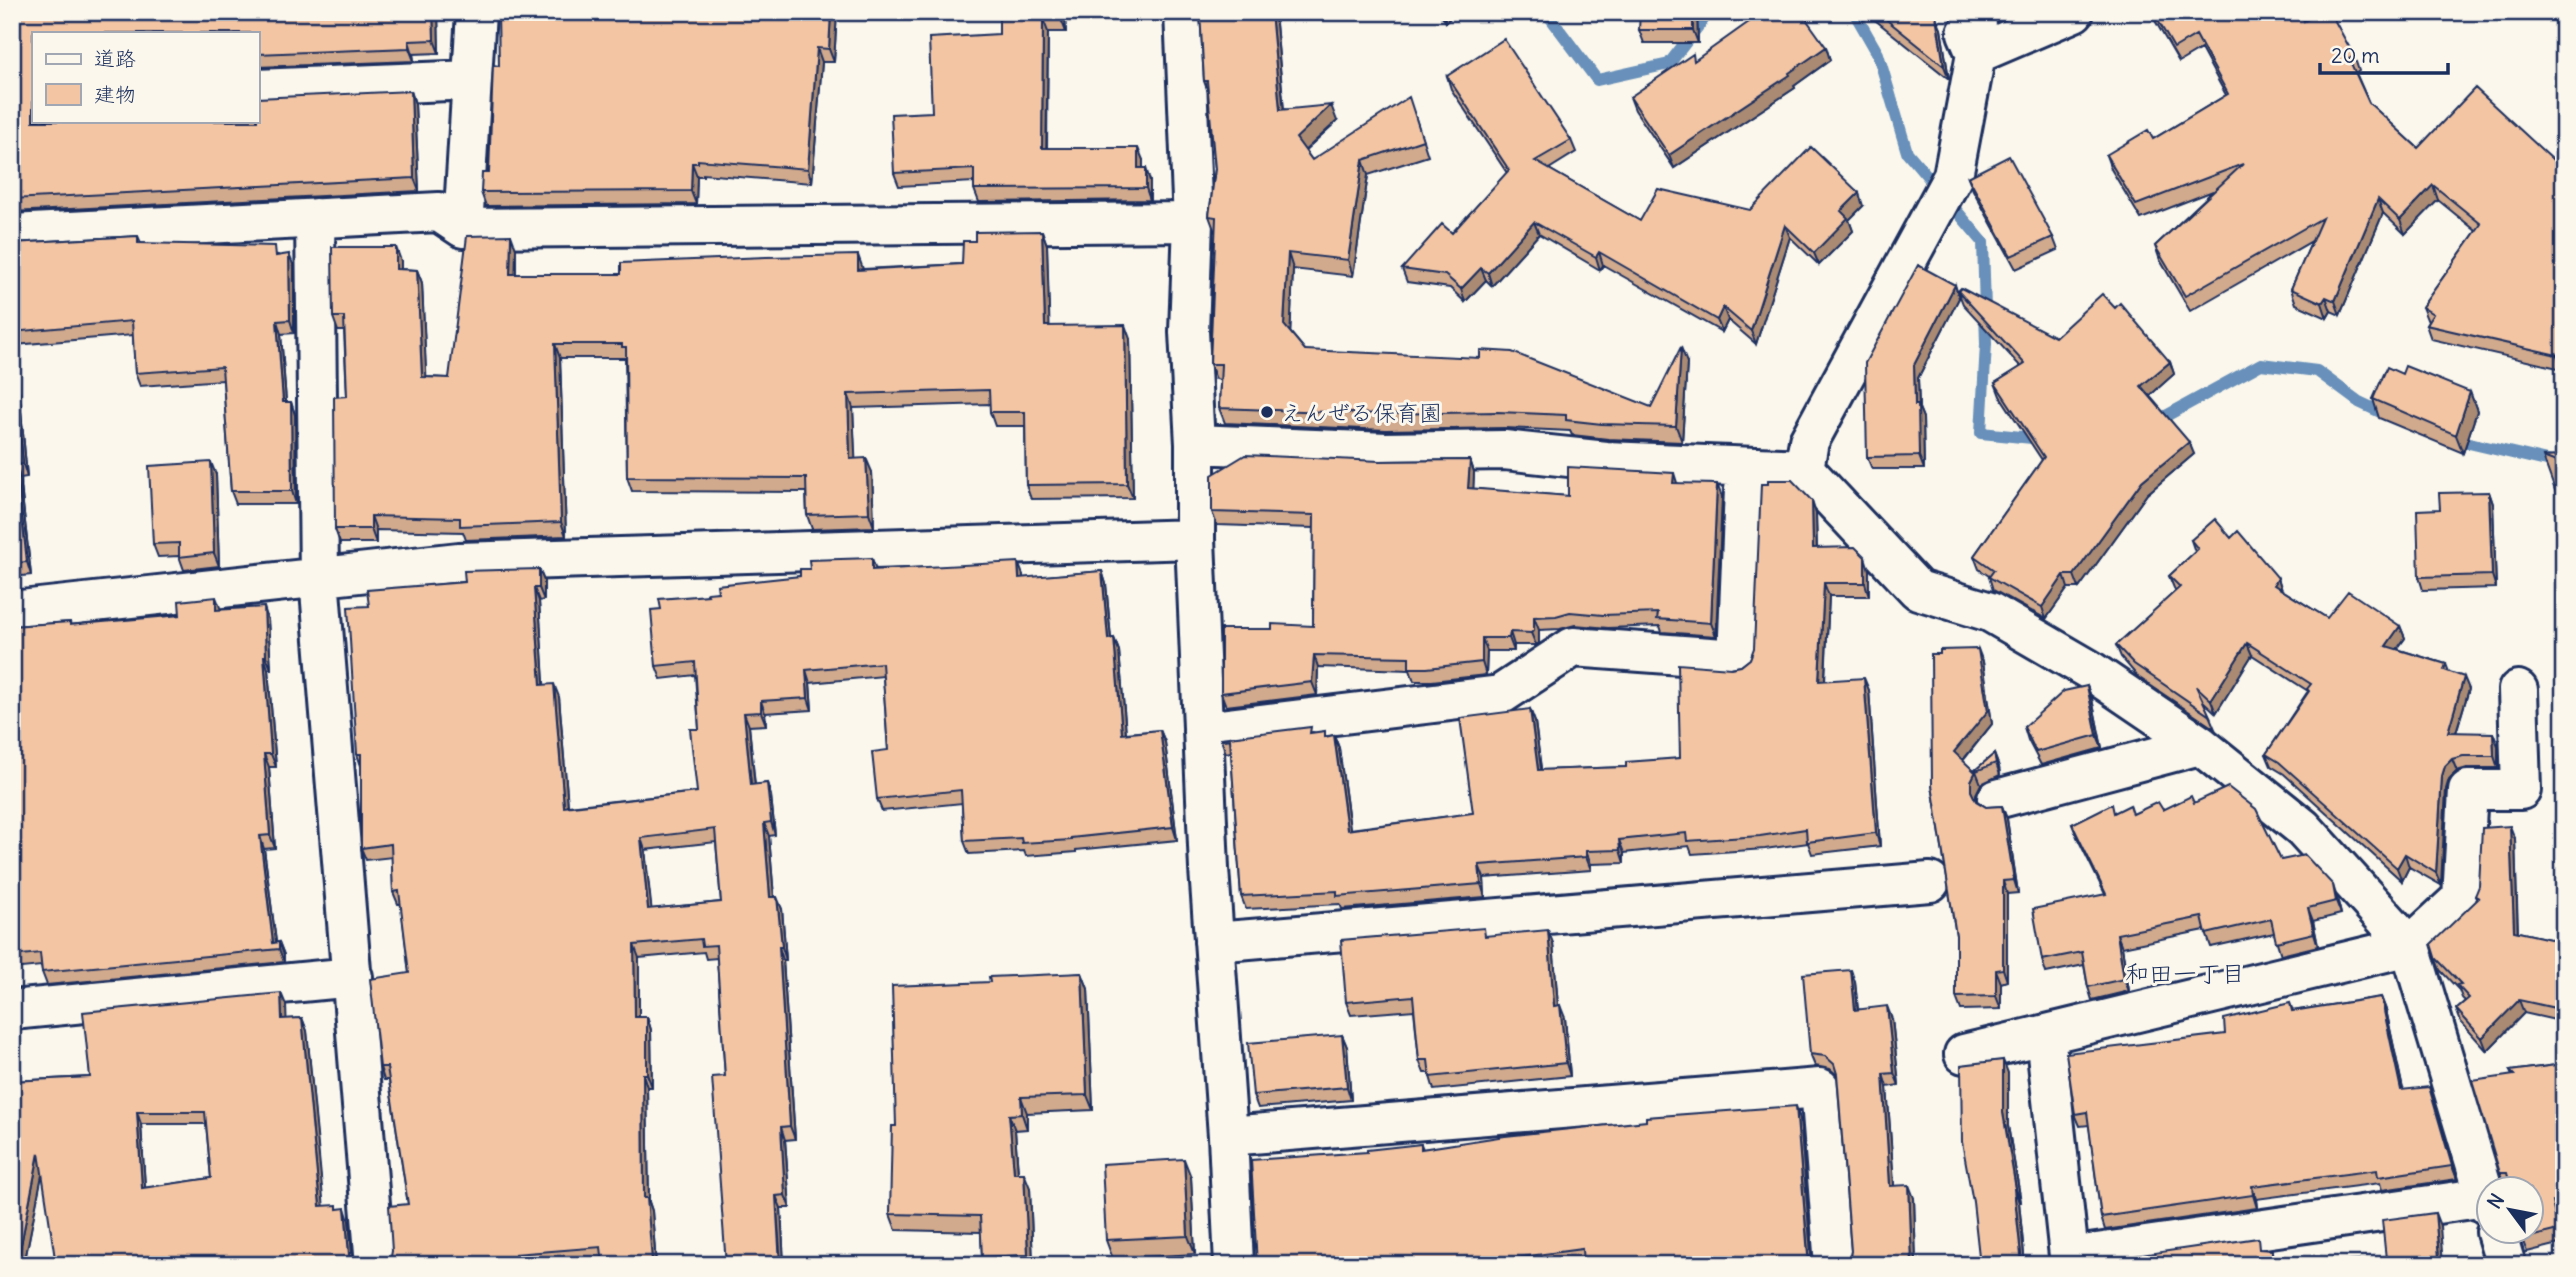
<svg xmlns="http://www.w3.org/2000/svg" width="2576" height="1277" font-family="Delius,'Klee One',sans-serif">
<rect width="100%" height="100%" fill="#fbf7ec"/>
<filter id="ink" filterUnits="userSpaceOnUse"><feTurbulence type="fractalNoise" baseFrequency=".0143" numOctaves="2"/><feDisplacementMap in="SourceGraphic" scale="14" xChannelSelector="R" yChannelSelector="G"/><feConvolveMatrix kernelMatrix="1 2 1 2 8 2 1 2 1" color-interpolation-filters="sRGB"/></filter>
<g filter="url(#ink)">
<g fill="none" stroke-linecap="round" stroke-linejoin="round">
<!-- stream -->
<path stroke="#6790ba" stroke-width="12" d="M1546 12 1597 80 1669 64 1709 12
M1854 12 1878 54 1907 152 1983 242 1986 344 1981 433 2043 439
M2153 423 2261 364 2317 371 2359 402 2389 416
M2452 439 2564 465"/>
<!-- street casing -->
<g stroke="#1b2f5e" stroke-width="44">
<path id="street" d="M1184 12 1193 222 1189 332 1195 444V539L1209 869 1228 1136 1234 1265
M1967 33 1976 54 2074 12
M257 89 472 80
M315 218 319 578 375 1265
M463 228 476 12
M12 234 439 212 463 228 1193 222
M1195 444 1386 452 1504 450 1606 461 1804 469 1918 590 1990 612 2088 669 2200 745 2303 828 2410 946 2488 1206
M1804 469 1809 441 1953 176 1976 54 1977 12
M12 611 459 562 1195 539
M1203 731 1500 695 1573 647 1737 659 1744 489 1759 467
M1997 799 2200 745
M1214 942 1930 882
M12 1010 353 977
M2045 1035 2070 1265
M1964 1054 2410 946 2462 898 2468 790H2521L2518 690
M1228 1136 1820 1088 1834 1265
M2496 1232 2506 1265
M2069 1257 2486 1197"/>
</g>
<!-- street -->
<use href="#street" stroke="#fbf7ec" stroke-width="38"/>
</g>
<!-- wall -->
<path fill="#d1a98c" stroke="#1b2f5e" stroke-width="2" fill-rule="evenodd" d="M12 12H438L439 53 413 54 414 61 257 67V33L33 121 411 91 415 104 419 191 12 212Z
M837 12 834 62H822L812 183 703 174V176H697L696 204 486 206 481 192 489 173 499 66Z
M999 12H1118V21L1065 19 1066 32H1048L1047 148 1143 160V168L1150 181V200L979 202 974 189V182L899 186 894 173 932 112 999 34Z
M1200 12H1272L1276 24 1284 109 1337 121 1305 150 1312 160 1414 113 1428 156 1368 175 1353 276 1293 269 1290 332 1305 350 1651 407 1687 363 1682 442 1608 439 1572 435 1570 431 1504 428 1386 430 1225 423 1219 408 1220 380 1216 379 1210 364 1216 232H1215L1209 216 1215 169 1208 92 1204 81Z
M1438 12H1456L1446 22Z
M1697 12 1698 43H1644L1639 30Z
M1865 12H1931L1941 29 1949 79Z
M2150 12H2300L2304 21 2354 56 2359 71 2356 73 2369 103 2418 148 2564 170V367L2562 369 2431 339 2426 325 2428 322 2422 307 2476 231 2438 200 2405 234 2383 213 2340 315 2331 311 2327 318 2296 304 2291 289 2312 241 2190 311 2160 260 2155 246 2213 191 2141 219 2111 169 2106 155 2153 139 2226 95 2201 49 2179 62Z
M1826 47 1830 60 1794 86 1795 88 1674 168 1635 110 1630 97 1696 60Z
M1447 76 1571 140 1576 152 1549 169 1640 221 1750 210 1863 206 1849 220 1853 231 1819 265 1790 237 1756 344 1728 320 1722 332 1603 265 1600 270 1539 234 1492 286 1486 280 1465 302 1450 288 1407 282 1402 269 1452 233 1507 173 1451 89Z
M1968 177 2053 237 2058 250 2016 269 1973 190Z
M1042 231 1047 245 1049 326 1130 339 1133 498 1031 499 1026 485 1025 426H995L990 412V404L853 408 855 458 872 472 874 527 812 529 807 515 806 492 632 491 627 477 625 358H560L566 536 466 540 463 532 376 530V543H340L335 529 347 396 344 331H338L333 317 401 261V269L417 270 422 283 426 377 449 378 516 249V274H621L863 269 962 264 975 241Z
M138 236 141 243 278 255 294 267V333L281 334 286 402H291L295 415 296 504H236L231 491 223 380 140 386 135 373 133 335 15 345 27 477 20 478 31 575 12 577V243Z
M1955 285 1959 298 1918 378 1919 408 1923 418 1924 469H1872L1867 457Z
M1958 291 2055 337 2115 308 2170 362 2174 374 2149 396 2194 454 2147 494 2079 588H2068L2046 619 1993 590 1989 577V576L1979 569 1974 556 2042 460 2000 396 1995 383 2021 367 1963 304Z
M2402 374 2470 392 2477 411 2463 453 2379 418 2373 399Z
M2564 456V496L2556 493 2543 457Z
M1470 460 1474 472 1473 489 1568 496 1677 483 1722 497 1716 636 1662 632 1660 626 1608 628 1575 625 1560 629 1539 630V643L1536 645H1514V651H1487L1486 675 1432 681H1414L1410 670 1318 667 1317 695 1226 706 1221 693 1272 629 1313 626 1314 528 1217 525 1212 512 1380 461Z
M216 475 219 566 184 570 179 556 158 557 153 544Z
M2489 492 2493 504 2496 588 2423 590 2419 577 2440 509Z
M1816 514 1817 548 1869 570V596H1829L1825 681 1869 690 1880 846 1812 854 1808 843 1765 849 1692 854 1689 846 1624 853V863L1591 864V870L1484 878 1485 897 1342 909 1340 904 1246 909 1241 896 1231 752 1226 753 1221 740 1313 732 1327 737 1334 735 1339 748 1350 829 1473 813 1530 709 1535 722 1541 770 1626 767 1680 758 1731 668 1741 666 1750 659Z
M2231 538 2278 578 2282 590 2327 618 2400 626 2405 638 2397 649 2446 664 2449 672 2469 689 2456 733H2493L2498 746V768H2467L2457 771 2449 779 2446 789 2441 885 2409 867 2402 881 2284 774 2271 766 2266 754 2308 691 2252 655 2216 713 2203 701 2215 729 2138 677 2121 657 2116 645 2176 591 2174 588 2169 576 2195 552 2191 540Z
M872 558 876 570 1023 575V578L1102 571 1106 584 1111 638H1114L1119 651 1126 733 1160 730 1165 742 1177 840 1076 850V852L1026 856 1024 851 969 854 964 841 962 803 882 811 877 799 888 750 883 676 810 683 812 710 765 713 766 725 749 726 755 785 767 783 771 796 775 835 769 836 774 897 782 909 786 960H783L795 1139 785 1140 790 1208H781L784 1265H726L725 1076 717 958 706 959 704 952 639 958V1017H647L651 1030 652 1087H647L649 1202 652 1211 656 1265H603L602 1260 539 1265H388L390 1262 408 1204 389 1080H384L380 1067 409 973 401 904H398L393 892 392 857 366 860 361 848V766L357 754 369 606 465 582 539 569 544 581V600L539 601 544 685 559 697 568 806 697 792 699 729 695 675 661 679 656 666 661 609 718 592 800 576 810 569ZM716 842 721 902 651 909 645 850Z
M221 610 268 620 271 669H268L276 767H269L275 848 264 849 276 943 279 942 284 955V962L47 985 42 972 41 966 12 969V626L70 622 71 625 180 615Z
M1983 662 1992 724 1963 761 1974 771 1994 754 1999 767 2000 775 1981 784 1976 794V800L1986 807 2002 806 2007 819 2018 893 2007 894V981L2001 983V1009L1961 1010 1956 997V935L1932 785Z
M2087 686 2092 699 2102 748 2041 765 2028 740 2024 727Z
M2194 803 2337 898 2341 914 2313 921 2318 946 2281 955 2274 933 2211 947 2205 930 2122 947 2129 991 2092 1000 2088 987 2084 965 2046 973 2042 960 2105 894 2077 837 2072 824 2115 812 2133 814 2163 810Z
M2515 839 2518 932 2564 942V1022L2524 1013 2487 1051 2461 1022 2456 1009 2465 1001 2462 998 2459 990 2440 970 2435 957 2477 901 2475 896Z
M1487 936 1553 943 1558 1006 1565 1018 1570 1076 1434 1090 1429 1073H1424L1419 1060 1414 1010 1351 1015 1346 1002Z
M1082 973 1088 989 1093 1110 1027 1113V1129L1015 1130 1018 1173 1030 1188 1033 1265H985L982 1257 981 1232 896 1230 890 1214 896 1126 990 982Z
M1855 982 1858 1009 1892 1019 1899 1085 1887 1087 1894 1186 1914 1198 1916 1265H1847L1849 1263 1851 1251 1837 1075 1830 1069 1815 1066 1810 1054Z
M2381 997 2386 1010 2403 1090 2433 1100 2457 1179 2382 1190 2380 1183 2256 1199 2257 1208 2105 1230 2101 1217 2089 1125 2080 1126 2075 1114 2225 1034 2290 1003 2293 1011Z
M286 1005V1019L302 1018 307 1031 323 1206 338 1209 349 1221 42 1173 24 1265H12V1081L90 1077ZM141 1124H206L211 1178 145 1188Z
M1342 1035 1347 1047 1351 1100 1258 1108 1253 1095Z
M2564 1064V1213L2557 1215 2563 1243 2527 1252 2522 1239 2510 1186H2505L2500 1173 2512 1076 2510 1071Z
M2008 1073V1126L2021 1202H2019L2025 1265H1980Z
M1800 1119 1583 1262 1562 1265H1257L1367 1152 1421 1144 1423 1149Z
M1191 1177 1195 1254 1113 1259 1106 1240Z"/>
<!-- shaded-wall -->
<path fill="#aa8a72" stroke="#1b2f5e" stroke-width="2" d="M433 12H438L439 53 434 40Z
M831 12H837L834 62 829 49Z
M1061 12H1063L1065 19 1066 32 1061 19Z
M1271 12H1272L1276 24 1285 125 1280 110Z
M1443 12H1456L1446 22Z
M1693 12H1697L1698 43 1693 30Z
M1936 16 1941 29 1949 79 1944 66Z
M1043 19 1048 32 1046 160 1042 148Z
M409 41 413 54 414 61 409 48Z
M1826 47 1830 60 1794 86 1795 88 1674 168 1669 155Z
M817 48 822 62 812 183 808 169Z
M411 91 415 104 419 191 414 178Z
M1331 105 1337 121 1301 154 1296 138Z
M1138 148 1143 160V180L1138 168Z
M1363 160 1368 175 1353 276 1348 260Z
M692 163 697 176 696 204 691 191Z
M1146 168 1150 181V200L1146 188Z
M2433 185 2438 200 2405 234 2400 220Z
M1859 193 1863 206 1849 220 1853 231 1819 265 1814 253 1841 211Z
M2378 199 2383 213 2340 315 2335 301Z
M1534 222 1539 234 1492 286 1488 273Z
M1785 225 1790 237 1756 344 1751 331Z
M1042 231 1047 245 1050 340 1045 326Z
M511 235 516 249 515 288 510 274Z
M396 247 401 261V283L396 269Z
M1599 252 1603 265 1600 270 1596 257Z
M1288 253 1293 269 1290 341 1284 325Z
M289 254 294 267V333L290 320Z
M858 255 863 269 858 270Z
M1481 268 1486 280 1465 302 1461 289Z
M417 270 422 283 427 391 422 377Z
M1955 285 1959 298 1918 378 1919 408 1923 418 1924 469 1919 456 1915 405 1914 365Z
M2326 297 2331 311 2327 318 2322 303Z
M1723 307 1728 320 1722 332 1717 320Z
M277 321 281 334 287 415 283 402Z
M1125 325 1130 339 1133 498 1127 484Z
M12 336 15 345 27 477 23 464 12 350Z
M555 344 560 358 566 536 561 522Z
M2564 344V367L2562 369 2557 355Z
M1681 347 1687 363 1682 442 1676 426Z
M2170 362 2174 374 2146 399 2141 386Z
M2470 392 2477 411 2463 453 2456 435Z
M848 394 853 408 856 473 850 459Z
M291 402 295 415 296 504 292 491Z
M2189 442 2194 454 2147 494 2079 588 2074 575 2142 481Z
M866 458 872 472 874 527 869 513Z
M1470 460 1474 472 1473 501 1468 488Z
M211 462 216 475 219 566 214 553Z
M16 465 20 478 31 575 27 562Z
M1674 473 1678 486 1673 483Z
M1717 484 1722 497 1716 636 1711 623Z
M2489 492 2493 504 2496 588 2492 575Z
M1812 501 1816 514 1817 561 1813 548Z
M371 516 376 530V543L371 529Z
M1865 557 1869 570V596L1865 583Z
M1018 562 1023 575 1024 591 1019 578Z
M539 569 544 581V600L539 588Z
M1102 571 1106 584 1112 651 1108 639Z
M2064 575 2068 588 2046 619 2042 607Z
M2278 578 2282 591 2274 585Z
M1824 583 1829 596 1824 694 1819 681Z
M534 588 539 601 545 698 541 685Z
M216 597 221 610H216Z
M264 607 268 620 271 669 266 656Z
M1534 617 1539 630V643L1536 645 1531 633Z
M2400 626 2405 638 2390 659 2386 646Z
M1510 632 1514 645V651L1509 638Z
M1114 638 1119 651 1127 746 1122 734Z
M1482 638 1487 651 1486 675 1482 662Z
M2247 643 2252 655 2216 713 2211 700Z
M1978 649 1983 662 1992 724 1959 765 1954 752Z
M1314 655 1318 667 1317 695 1312 682Z
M264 656 268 669 276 767 271 754Z
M806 670 810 683 812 710 808 698Z
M2464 677 2469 689 2452 745 2448 732Z
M1864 678 1869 690 1880 846 1876 833Z
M554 684 559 697 569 819 564 807Z
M2087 686 2092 699 2102 748 2097 735Z
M761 701 765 713 766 725 761 712Z
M1530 709 1535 722 1543 783 1538 770Z
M744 713 749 726 756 798 751 785Z
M1160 730 1165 742 1177 840 1173 827Z
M2493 733 2498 746V768L2494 756Z
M1334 735 1339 748 1352 843 1347 830Z
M264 754 269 767 275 848 270 835Z
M1994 754 1999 767 2000 775 1996 763Z
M2452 759 2457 771 2449 779 2446 789 2441 885 2436 873 2442 776 2445 766Z
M1976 771 1981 784 1976 794V804L1971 791V781Z
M767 783 771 796 775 835 771 822Z
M2002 806 2007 819 2018 893 2014 880Z
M764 823 769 836 775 910 770 897Z
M2510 826 2515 839 2518 944 2514 931Z
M260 836 264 849 277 949 273 943Z
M641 838 645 850 653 922 648 909Z
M1619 840 1624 853V863L1620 850Z
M1586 851 1591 864V870L1586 857Z
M2405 854 2409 867 2402 881 2397 868Z
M1479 865 1484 878 1485 897 1481 884Z
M2003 881 2007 894V981L2003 969Z
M2333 885 2337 898 2341 914 2336 901Z
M777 897 782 909 786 960 782 947Z
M2308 908 2313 921 2318 946 2314 933Z
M1548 930 1553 943 1559 1019 1554 1006Z
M2117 934 2122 947 2129 991 2124 979Z
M279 942 284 955V962L279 949Z
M634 945 639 958V1030L635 1017Z
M779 947 783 960 795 1139 790 1126Z
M1851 970 1855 982 1859 1022 1855 1010Z
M1996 970 2001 983V1009L1996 996Z
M1082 973 1088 989 1093 1110 1087 1095Z
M281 993 286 1005 287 1031 282 1019Z
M2381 997 2386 1010 2406 1103 2401 1090Z
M2519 1000 2524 1013 2487 1051 2482 1038Z
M1560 1005 1565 1018 1570 1076 1566 1063Z
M1887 1006 1892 1019 1899 1085 1894 1073Z
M647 1017 651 1030 652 1087 647 1074Z
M302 1018 307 1031 325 1219 320 1206Z
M1342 1035 1347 1047 1351 1100 1347 1087Z
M2003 1060 2008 1073V1126L2021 1202 2016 1189 2003 1113Z
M643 1074 647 1087 649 1202 652 1211 656 1265H654L652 1261 644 1198Z
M1883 1074 1887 1087 1895 1198 1890 1186Z
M2429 1087 2433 1100 2457 1179 2452 1166Z
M1021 1097 1027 1113V1129L1022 1114Z
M1796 1106 1800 1119 1812 1265 1808 1255Z
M137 1112 141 1124 146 1201 142 1188Z
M1009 1115 1015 1130 1019 1189 1014 1173Z
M781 1127 785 1140 790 1208 785 1195Z
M39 1153 44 1165 24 1265H17Z
M1184 1159 1191 1177 1195 1254 1188 1236Z
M1024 1173 1030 1188 1033 1265H1031L1028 1255Z
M1909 1185 1914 1198 1916 1265H1912Z
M2252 1186 2256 1199 2257 1208 2253 1195Z
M2014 1189 2019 1202 2025 1265H2022Z
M776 1196 781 1208 784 1265H781Z
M2552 1202 2557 1215 2563 1243 2558 1230Z
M345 1208 349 1221 353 1265 349 1255Z
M2435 1213 2440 1226 2443 1265 2439 1258Z
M2272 1250 2277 1263V1265H2272Z"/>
<!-- building -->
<path fill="#f3c5a3" stroke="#1b2f5e" stroke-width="2" fill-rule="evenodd" d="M12 12H433L434 40 409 41V48L257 54V33H33V121H257V98L411 91 414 178 12 199Z
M498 12H831L829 49 817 48 808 169 698 160V163H692L691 191 481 192 482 173H489L493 65 499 66Z
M999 12H1061V19H1043L1042 148H1138V168H1146V188L974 189V169L894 173 891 114 932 112 929 38 999 34Z
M1200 12H1271L1280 110 1331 105 1296 138 1312 160 1409 97 1423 140 1363 160 1348 260 1288 253 1284 325 1305 350 1480 358V350L1512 352 1651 407 1681 347 1676 426 1602 424 1566 420V415L1498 412 1381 414 1219 408 1221 364H1210L1216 217 1209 216 1215 169 1207 81H1204Z
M1640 12H1693V30H1639Z
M1763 12H1801L1826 47 1789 73 1790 75 1669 155 1630 97 1693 54 1694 61Z
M1877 12H1931L1936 16 1944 66Z
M2153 12H2300L2304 21 2321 12H2330L2354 56 2349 59 2369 103 2418 148 2475 88 2564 170V344L2557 355 2426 325 2433 314 2422 307 2481 224 2433 185 2400 220 2378 199 2335 301 2326 297 2322 303 2291 289 2322 218 2185 296 2155 246 2243 164 2136 205 2106 155 2148 130 2153 139 2228 94 2196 35 2174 48Z
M1504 39 1571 140 1535 161 1640 221 1658 189 1750 210 1811 147 1859 193 1841 211 1848 218 1814 253 1785 225 1751 331 1723 307 1717 320 1599 252 1596 257 1534 222 1488 273 1481 268 1461 289 1445 275 1402 269 1442 224 1452 233 1509 170 1447 76Z
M2009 156 2053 237 2011 256 1968 177Z
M1042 231 1045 326 1125 325 1127 484 1026 485 1025 412H990L989 390 848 394 850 459 866 458 869 513 807 515 806 478 627 477 626 347H622V344H555L561 522 460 526V518L371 516V529H335L334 397 347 396 344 317H333L332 247H396V269L417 270 422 377 449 378 467 236 511 235 510 274H621V263L766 257 858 255V270L962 264 963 241H975V232Z
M138 236V243L275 246 276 256 289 254 290 320 277 321 283 402H291L292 491H231L222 367 135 373 132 321 12 332V243Z
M1918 265 1955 285 1914 365 1915 405H1918L1919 456 1867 457 1865 363Z
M1961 288 2055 337 2102 294 2115 308 2120 303 2170 362 2141 386 2189 442 2142 481 2074 575H2064L2042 607 1989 577 1994 570 1974 556 2044 457 1995 383 2025 364 1958 291Z
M12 350 23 464 16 465 27 562 12 563Z
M2405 366 2470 392 2456 435 2373 399 2387 367 2402 374Z
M1245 455 1380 461 1470 460 1468 488 1568 496V467L1674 473 1673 483 1717 484 1711 623 1657 619 1658 613 1603 615 1570 612 1556 616 1534 617V630L1531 633 1510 632 1509 638H1482V662L1427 668H1409V657L1314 655 1312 682 1221 693V629H1272V624L1313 626 1314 515 1212 512V475Z
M2564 456V465L2543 457Z
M211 462 214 553 179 557V543L153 544 149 466Z
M1768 480H1792L1812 501 1813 548 1855 547 1865 557V583H1824L1819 681 1864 678 1876 833 1807 842 1806 829 1760 836 1687 841 1686 833 1619 840 1620 850 1586 851V857L1479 865 1481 884 1337 896V891L1241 896 1230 739 1221 740V738L1311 727 1310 733 1325 731V737L1334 735 1347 830 1473 813 1460 718 1530 709 1538 770 1626 767V762L1680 758 1678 664 1731 668 1741 666 1750 659 1754 648 1761 484H1768Z
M2489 492 2492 575 2419 577 2417 510 2440 509 2439 493Z
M2215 519 2231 538 2238 531 2278 578 2274 585 2327 618 2348 591 2400 626 2386 646 2446 664 2444 670 2464 677 2448 732 2493 733 2494 756H2463L2452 759 2445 766 2442 776 2436 873 2405 854 2397 868 2279 762 2266 754 2309 691 2307 689 2311 684 2247 643 2211 700 2196 686 2210 716 2134 664 2116 645 2180 587 2169 576 2198 549 2191 540Z
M872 558V570L1018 562 1019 578 1102 571 1108 639 1114 638 1122 734 1160 730 1173 827 1071 838V840L1022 843 1021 838 964 841 961 790 877 799 872 752 888 750 882 663 806 670 808 698 761 701V712L744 713 751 785 767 783 771 822 764 823 770 897H777L782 947H779L790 1126 781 1127 785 1195 776 1196 780 1264 726 1265 712 1077 725 1076 716 945 702 946 701 939 634 945 635 1017H647V1074H643L644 1198H647L652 1261 603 1264 601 1247 515 1254 516 1265H388L390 1262 392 1251 389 1206 408 1204 387 1067H380L370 979 409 973 399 891 393 892 391 844 361 848V754H357L348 607 369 606 367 590 465 582 464 571 539 569V588H534L541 685 554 684 564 807 697 792 690 729H699L695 662 656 666 651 610 661 609 659 599 708 595 707 593 718 592 717 585 800 576V569H810L809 560ZM715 829 721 902 648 909 641 838Z
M216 597V610L264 607 266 656H264L271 754H264L270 835 260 836 273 943 279 942V949L42 972 40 953 12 956V626L70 622V625L180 615 179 601Z
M1978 649 1988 711 1954 752 1974 771 1994 754 1996 763 1976 771 1971 781V791L1976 801 1986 807 2002 806 2014 880 2003 881V969L1996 970V996L1956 997V935L1932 785 1931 654H1940V650Z
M2087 686 2097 735 2036 752 2024 727 2064 691Z
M2228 787 2256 809 2281 860 2305 855 2333 885 2336 901 2308 908 2314 933 2276 942 2271 919 2206 934 2202 917 2117 934 2124 979 2088 987 2082 952 2042 960 2033 909 2106 894 2072 824 2112 804 2114 813 2130 805 2133 814 2158 802 2163 810 2191 796 2194 803Z
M2510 826 2514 931 2564 942V1010L2519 1000 2482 1038 2456 1009 2469 998 2457 985 2461 984 2435 957 2431 944 2479 898 2475 896 2479 886 2482 828Z
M1484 928 1485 936 1548 930 1554 1006 1560 1005 1566 1063 1430 1077 1428 1060H1419L1413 996 1346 1002 1341 940Z
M1851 970 1855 1010 1887 1006 1894 1073 1883 1074 1890 1186 1909 1185 1912 1265H1847L1849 1263 1851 1251 1837 1074 1834 1064 1825 1056 1810 1054 1803 974Z
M1082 973 1087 1095 1021 1097 1022 1114 1009 1115 1014 1173H1024L1028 1255 982 1257 980 1216 890 1214 892 1126H896L892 986 990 982 989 977Z
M281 993 282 1019 302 1018 320 1206 337 1205V1209L345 1208 349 1255 353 1265H56L39 1153 17 1265H12V1081L90 1077 83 1012ZM137 1112H205L211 1178 142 1188Z
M2381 997 2401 1090 2429 1087 2452 1166 2378 1177 2377 1170 2252 1186 2253 1195 2101 1217 2087 1112 2075 1114 2066 1053 2225 1034 2224 1019 2290 1003 2292 1011Z
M1342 1035 1347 1087 1253 1095 1248 1043Z
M2003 1060V1113L2016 1189H2014L2022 1265H1980L1973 1202 1962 1142 1961 1065Z
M2564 1064V1199L2552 1202 2558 1230 2522 1239 2521 1231H2530V1189H2511L2507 1173H2500L2472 1081 2514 1075 2510 1071Z
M1796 1106 1808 1255 1812 1265H1583L1582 1249 1500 1260V1265H1257L1251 1160 1367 1152V1150L1421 1144V1149L1505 1136 1646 1121V1117Z
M1184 1159 1188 1236 1106 1240 1102 1164Z
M2435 1213 2439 1258 2448 1257 2450 1265H2301L2386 1259 2382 1220Z
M2258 1238 2259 1249 2272 1250V1265H2107L2106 1260Z"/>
</g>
<!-- markers -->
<circle fill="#1b2f5e" stroke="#fbf7ec" stroke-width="2.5" cx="1267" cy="412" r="7"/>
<g text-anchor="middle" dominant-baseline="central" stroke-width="6" stroke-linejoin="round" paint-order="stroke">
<!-- poi labels -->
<g font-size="23" fill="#1b2f5e" stroke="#fbf7ec" text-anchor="start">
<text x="1281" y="412">えんぜる保育園</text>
</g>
<!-- neighbourhood labels -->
<g font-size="24" fill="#1b2f5e" stroke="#fbf7ec">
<text x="2185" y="973">和田一丁目</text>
</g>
</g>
<!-- margin -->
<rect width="2576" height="1277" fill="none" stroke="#fbf7ec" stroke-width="42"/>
<rect x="21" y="21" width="2534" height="1235" fill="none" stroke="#1b2f5e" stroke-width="2.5" filter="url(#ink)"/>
<!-- legend -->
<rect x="32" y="32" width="228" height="91" fill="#fbf7ec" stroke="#a1a7b3" stroke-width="2"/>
<rect x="46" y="54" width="35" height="10" fill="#fbf7ec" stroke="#a1a7b3" stroke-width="2"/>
<text x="94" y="66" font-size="21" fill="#1b2f5e">道路</text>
<rect x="46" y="84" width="35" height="21" fill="#f3c5a3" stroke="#a1a7b3" stroke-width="2"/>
<text x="94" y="102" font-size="21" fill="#1b2f5e">建物</text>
<!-- north arrow -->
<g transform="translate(2510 1210) rotate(302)"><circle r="33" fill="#fbf7ec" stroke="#a1a7b3" stroke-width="2"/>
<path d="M0-5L12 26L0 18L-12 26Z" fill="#1b2f5e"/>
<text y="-10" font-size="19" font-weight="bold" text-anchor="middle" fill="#1b2f5e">N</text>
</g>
<!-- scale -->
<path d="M2320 63v10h128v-10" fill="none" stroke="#1b2f5e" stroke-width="3.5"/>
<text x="2331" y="63" font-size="21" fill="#1b2f5e" stroke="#fbf7ec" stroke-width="5" paint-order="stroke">20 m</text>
</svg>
